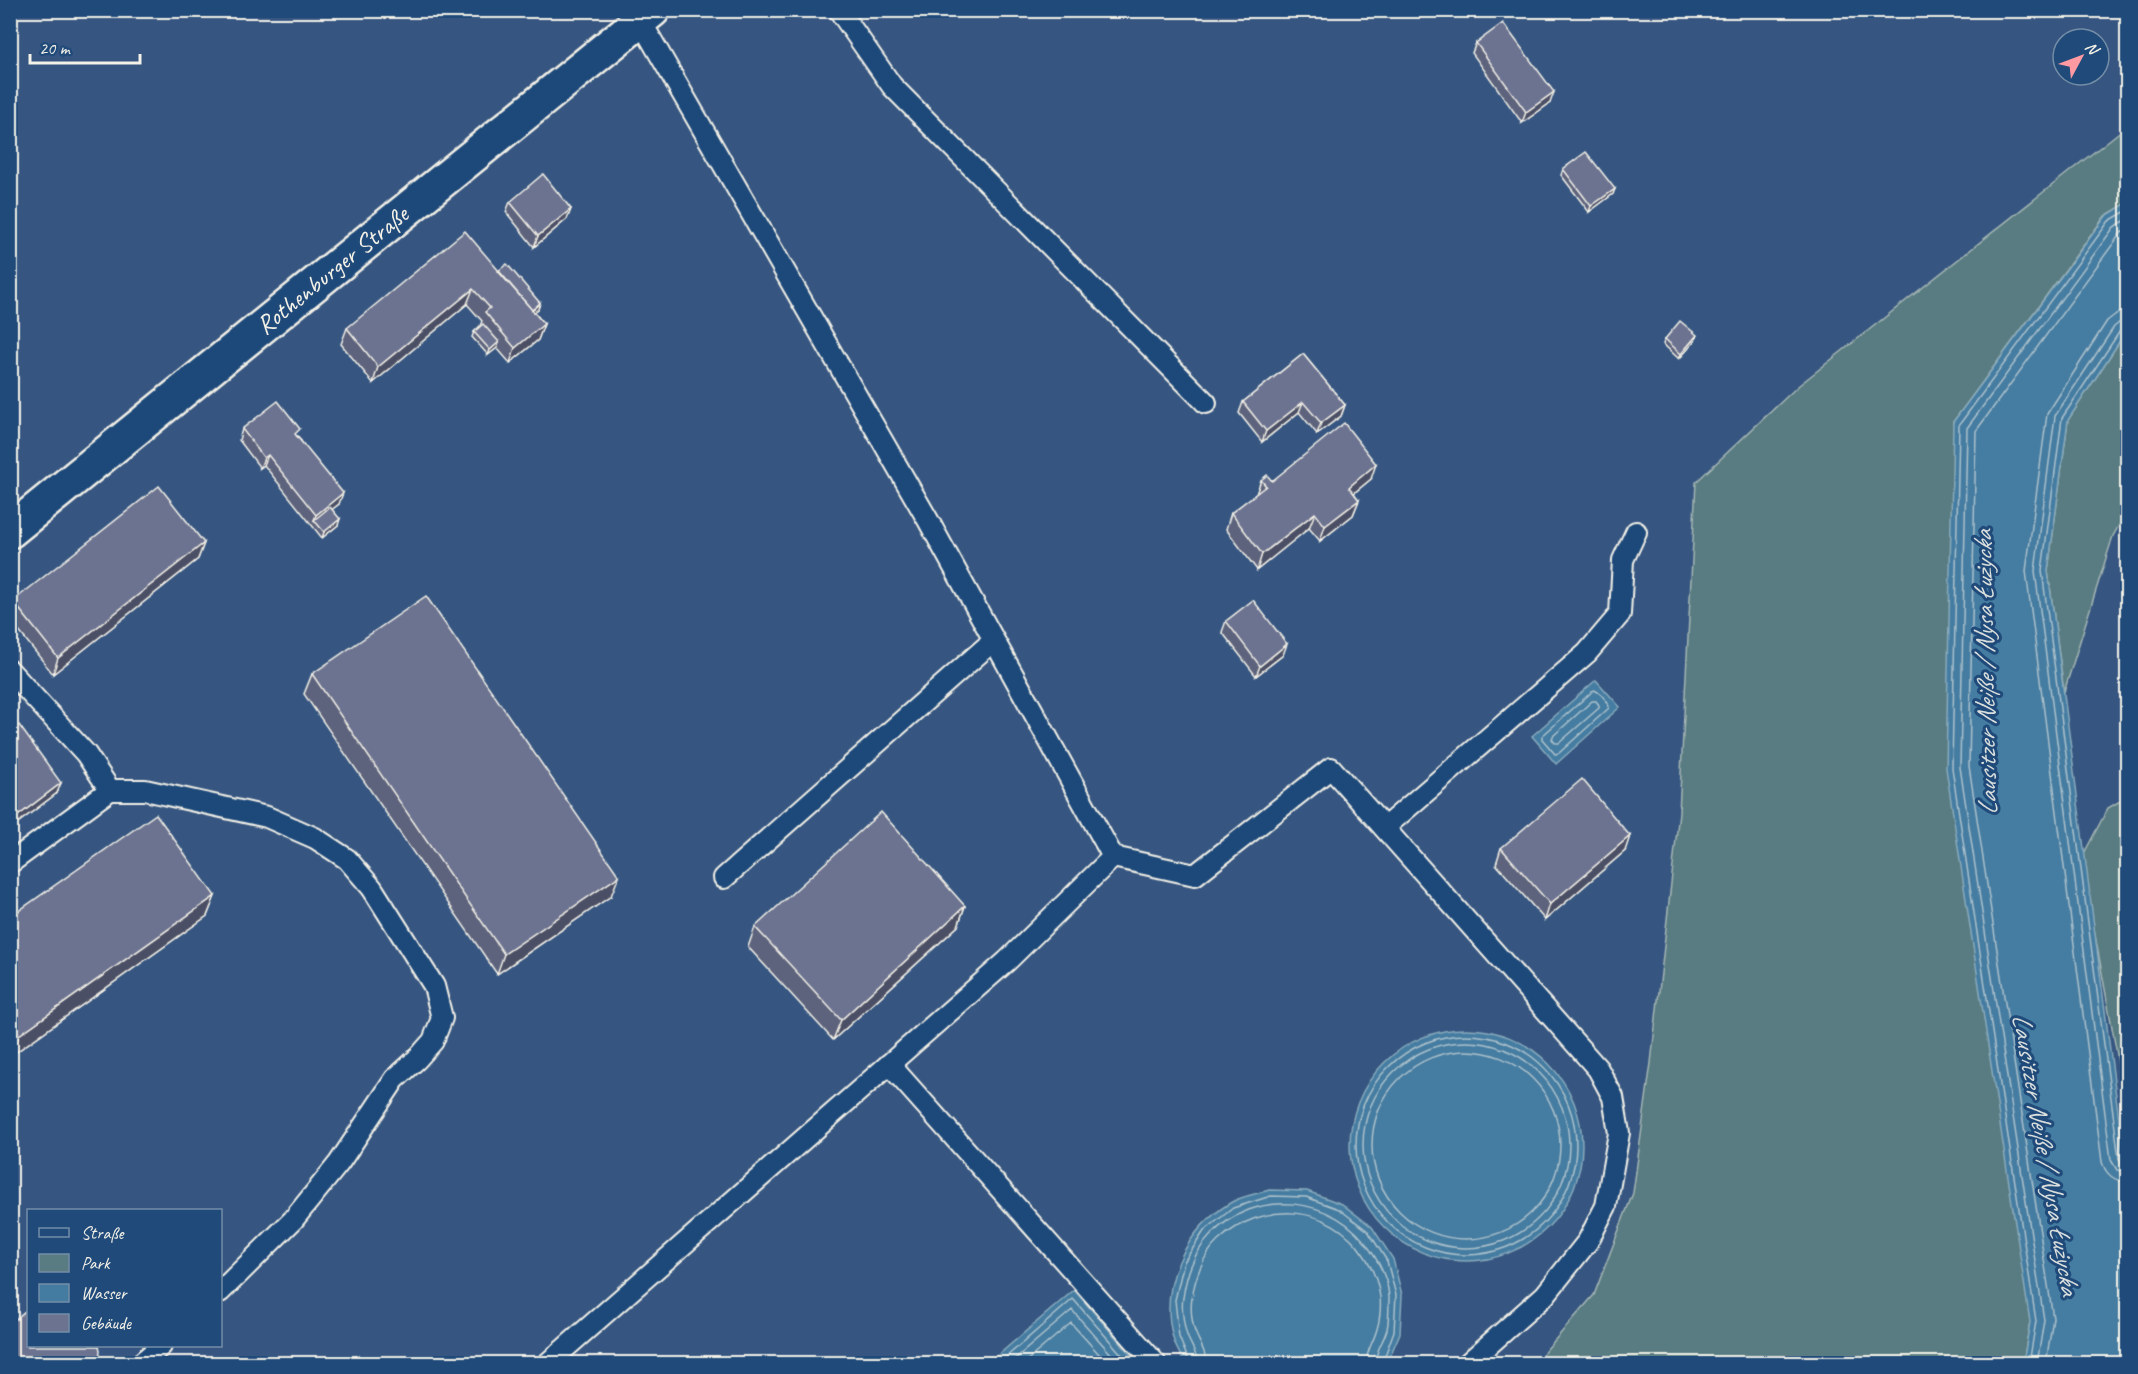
<svg xmlns="http://www.w3.org/2000/svg" width="2138" height="1374" font-family="Caveat,sans-serif">
<rect width="100%" height="100%" fill="#365681"/>
<filter id="ink" filterUnits="userSpaceOnUse"><feTurbulence type="fractalNoise" baseFrequency=".0167" numOctaves="2"/><feDisplacementMap in="SourceGraphic" scale="12" xChannelSelector="R" yChannelSelector="G"/><feConvolveMatrix kernelMatrix="1 2 1 2 8 2 1 2 1" color-interpolation-filters="sRGB"/></filter>
<g filter="url(#ink)">
<!-- green -->
<path fill="#587c81" stroke="#a6b6b4" stroke-width="1.5" d="M2127 126V203L2105 216 1953 422 2030 1322 2023 1363 1534 1364 1594 1295 1633 1193 1651 1063 1679 812 1696 482 1798 386Z
M2127 330V511L2113 536 2064 692 2048 571 2068 420Z
M2127 797V1109L2081 859 2108 808Z"/>
<!-- water -->
<path fill="#447ca1" stroke="#8aabbd" stroke-width="1.5" d="M2127 203V330L2068 420 2048 571 2127 1181V1363H2023L2030 1322 1946 768 1953 422 2106 216Z
M1596 680 1620 707 1556 764 1532 736Z
M1350 1145a116 116 0 1 1 232 0a116 116 0 1 1-232 0Z
M1269 1190 1307 1191 1342 1204 1372 1227 1393 1259 1402 1295 1400 1333 1387 1363H1185C1181 1356 1175 1347 1173 1338 1159 1286 1184 1231 1230 1203 1241 1196 1257 1194 1269 1190Z
M1074 1290 1138 1363H989Z"/>
<g fill="none" stroke-linecap="round" stroke-linejoin="round">
<!-- shore -->
<path stroke="#aec2cc" stroke-width="1.5" d="M2128 311 2116 314 2107 321 2047 414 2026 571 2102 1162C2106 1175 2114 1181 2128 1182
M2128 321 2120 322 2114 327 2055 416 2035 571 2111 1160 2117 1170 2128 1173
M2128 328 2120 331 2062 418 2042 571 2119 1159 2122 1164 2128 1165
M1594 690C1600 692 1609 702 1609 708L1559 753 1555 754 1542 739V736Z
M1592 701H1596L1599 705V708L1559 743H1555L1552 739 1553 736Z
M1356 1145a110 110 0 1 1 220 0a110 110 0 1 1-220 0Z
M1363 1145a103 103 0 1 1 206 0a103 103 0 1 1-206 0Z
M1372 1145a94 94 0 1 1 188 0a94 94 0 1 1-188 0Z
M998 1364 1073 1299 1130 1364
M1009 1364 1072 1310 1120 1364
M1023 1364 1071 1323 1108 1364
M1190 1364 1179 1337 1175 1300 1184 1262 1204 1231 1233 1208 1271 1196 1306 1197 1339 1209 1368 1231 1387 1261 1396 1295 1394 1331 1382 1364
M1198 1364C1197 1354 1192 1347 1188 1338 1184 1328 1181 1308 1183 1298 1186 1276 1194 1252 1210 1236 1255 1187 1336 1195 1371 1251 1380 1264 1388 1281 1389 1297 1389 1307 1389 1320 1387 1329 1384 1341 1375 1351 1375 1364
M1207 1364C1206 1352 1200 1344 1196 1334 1192 1325 1190 1308 1192 1298 1195 1278 1203 1255 1218 1241 1262 1200 1330 1203 1364 1255 1372 1267 1378 1282 1380 1297 1381 1306 1380 1320 1377 1329 1374 1341 1366 1351 1366 1364
M2029 1364 2036 1321 1952 768 1959 425 2109 221 2128 210
M2037 1364 2044 1320 1960 767 1967 428 2114 227 2128 219
M2046 1364 2053 1318 1969 766 1976 431 2121 233 2128 229"/>
<!-- service casing -->
<g stroke="#f4f1e8" stroke-width="24">
<path id="service" d="M839 10 892 86 1206 403
M10 671 86 754 110 790 10 863
M110 790H145L267 817 315 838 347 859 372 888 434 986 442 1018 433 1041 417 1059 395 1079 339 1163 293 1220 220 1292
M1384 828 1587 653 1620 614 1623 560 1636 532
M1113 857 1195 875 1331 768 1598 1069 1613 1097 1619 1133 1606 1206 1588 1241 1545 1295 1467 1364
M724 878 994 640
M889 1064 1156 1364
M140 1364 161 1346
M547 1364 1007 961 1113 857 928 520 640 20"/>
</g>
<!-- tertiary casing -->
<g stroke="#f4f1e8" stroke-width="38">
<path id="tertiary" d="M10 531 653 10"/>
</g>
<!-- service -->
<use href="#service" stroke="#1f4a7a" stroke-width="20"/>
<!-- tertiary -->
<use href="#tertiary" stroke="#1f4a7a" stroke-width="33"/>
</g>
<!-- wall -->
<path fill="#5d637c" stroke="#f4f1e8" stroke-width="1.5" d="M1476 43 1550 103 1522 123 1472 53Z
M1563 169 1613 194 1589 212 1561 175Z
M510 202 571 209 567 219 534 247 506 212Z
M498 271 540 303 538 309 534 312 544 324 538 340 510 363 497 348 488 355 472 337 474 332 480 326 482 321 467 304 373 383 341 344 347 328Z
M1665 339 1695 341 1679 359 1663 344Z
M1303 354 1345 405 1341 416 1317 434 1299 412 1262 442 1239 413 1243 402Z
M242 429 298 436 339 504 332 509 338 525 322 538 264 465 260 468 239 440Z
M1371 479 1354 493 1359 500 1353 515 1320 541 1309 528 1257 570 1226 529 1231 513 1256 494 1261 480Z
M204 543 198 559 53 674 10 620V608L13 601Z
M1226 621 1283 655 1256 676 1222 632Z
M312 674 611 896 497 974 304 694Z
M10 731 57 793 11 828 10 827Z
M1501 848 1625 851 1545 920 1496 864Z
M215 896 207 916 12 1055 10 1053V917Z
M965 906 958 926 833 1040 748 947 755 927Z"/>
<!-- shaded-wall -->
<path fill="#4c5065" stroke="#f4f1e8" stroke-width="1.5" d="M1554 92 1550 103 1522 123 1526 112Z
M1615 189 1613 194 1589 212 1591 206Z
M571 209 567 219 534 247 538 236Z
M473 289 467 304 373 383 378 367Z
M540 303 538 309 523 322 525 316Z
M544 324 538 340 510 363 515 348Z
M1697 335 1695 341 1679 359 1681 354Z
M499 342 497 348 488 355 490 350Z
M1303 402 1299 412 1262 442 1266 431Z
M1345 405 1341 416 1317 434 1321 423Z
M268 455 264 465 260 468 264 458Z
M1376 464 1371 479 1343 502 1349 487Z
M343 493 339 504 316 522 314 520 316 515Z
M1359 500 1353 515 1320 541 1325 526Z
M1315 513 1309 528 1257 570 1262 554Z
M340 519 338 525 322 538 324 532Z
M204 543 198 559 53 674 58 658Z
M1287 644 1283 655 1256 676 1260 666Z
M61 783 57 793 11 828 15 818Z
M1630 836 1625 851 1545 920 1550 904Z
M619 876 611 896 497 974 504 954Z
M215 896 207 916 12 1055 19 1035Z
M965 906 958 926 833 1040 841 1020Z"/>
<!-- building -->
<path fill="#6c7390" stroke="#f4f1e8" stroke-width="1.5" d="M1503 23 1554 92 1526 112 1476 43Z
M1586 152 1615 189 1591 206 1563 169Z
M543 174 571 209 538 236 510 202Z
M465 231 544 324 515 348 485 312 490 308 473 289 378 367 347 328Z
M507 264 540 303 532 310 498 271Z
M1680 321 1697 335 1681 354 1665 339Z
M483 324 499 342 490 350 474 332Z
M1303 354 1345 405 1321 423 1303 402 1266 431 1243 402Z
M278 401 300 429 295 434 343 493 316 515 268 455 264 458 242 429Z
M1344 423 1376 464 1349 487 1359 500 1325 526 1315 513 1262 554 1231 513 1266 486 1261 480 1267 475 1272 481Z
M159 486 204 543 58 658 13 601Z
M330 507 340 519 324 532 314 520Z
M426 596 619 876 504 954 312 674Z
M1253 600 1287 644 1260 666 1226 621Z
M19 725 61 783 15 818 10 812V731Z
M1582 779 1630 836 1550 904 1501 848Z
M881 812 965 906 841 1020 755 927Z
M156 814 215 896 19 1035 10 1022V917Z
M28 1310V1346H99L100 1350 99 1364H10V1324L24 1312Z"/>
</g>
<g text-anchor="middle" dominant-baseline="central" stroke-width="6" stroke-linejoin="round" paint-order="stroke">
<!-- street labels -->
<g font-size="26" fill="#f4f1e8" stroke="#1f4a7a">
<text transform="translate(332 270) rotate(-39)">Rothenburger Straße</text>
</g>
<!-- water labels -->
<g font-size="27" font-style="italic" fill="#dadfdd" stroke="#1f4a7a">
<text transform="translate(1985 673) rotate(-91)">Lausitzer Neiße / Nysa Łużycka</text>
<text transform="translate(2046 1154) rotate(80)">Lausitzer Neiße / Nysa Łużycka</text>
</g>
</g>
<!-- margin -->
<rect width="2138" height="1374" fill="none" stroke="#1f4a7a" stroke-width="36"/>
<rect x="18" y="18" width="2102" height="1338" fill="none" stroke="#f4f1e8" stroke-width="2" filter="url(#ink)"/>
<!-- legend -->
<rect x="27" y="1209" width="195" height="138" fill="#1f4a7a" stroke="#748da6" stroke-width="1.5"/>
<rect x="39" y="1228" width="30" height="9" fill="#1f4a7a" stroke="#748da6" stroke-width="1.5"/>
<text x="81" y="1239" font-size="18" fill="#f4f1e8">Straße</text>
<rect x="39" y="1254" width="30" height="18" fill="#587c81" stroke="#748da6" stroke-width="1.5"/>
<text x="81" y="1269" font-size="18" fill="#f4f1e8">Park</text>
<rect x="39" y="1284" width="30" height="18" fill="#447ca1" stroke="#748da6" stroke-width="1.5"/>
<text x="81" y="1299" font-size="18" fill="#f4f1e8">Wasser</text>
<rect x="39" y="1314" width="30" height="18" fill="#6c7390" stroke="#748da6" stroke-width="1.5"/>
<text x="81" y="1329" font-size="18" fill="#f4f1e8">Gebäude</text>
<!-- north arrow -->
<g transform="translate(2081 57) rotate(49)"><circle r="28" fill="#1f4a7a" stroke="#748da6" stroke-width="1.5"/>
<path d="M0-4.5L10 22L0 15L-10 22Z" fill="#ff9aa2"/>
<text y="-9" font-size="16" font-weight="bold" text-anchor="middle" fill="#f4f1e8">N</text>
</g>
<!-- scale -->
<path d="M30 54v9h110v-9" fill="none" stroke="#f4f1e8" stroke-width="3"/>
<text x="39" y="54" font-size="18" fill="#f4f1e8" stroke="#1f4a7a" stroke-width="4.5" paint-order="stroke">20 m</text>
</svg>
